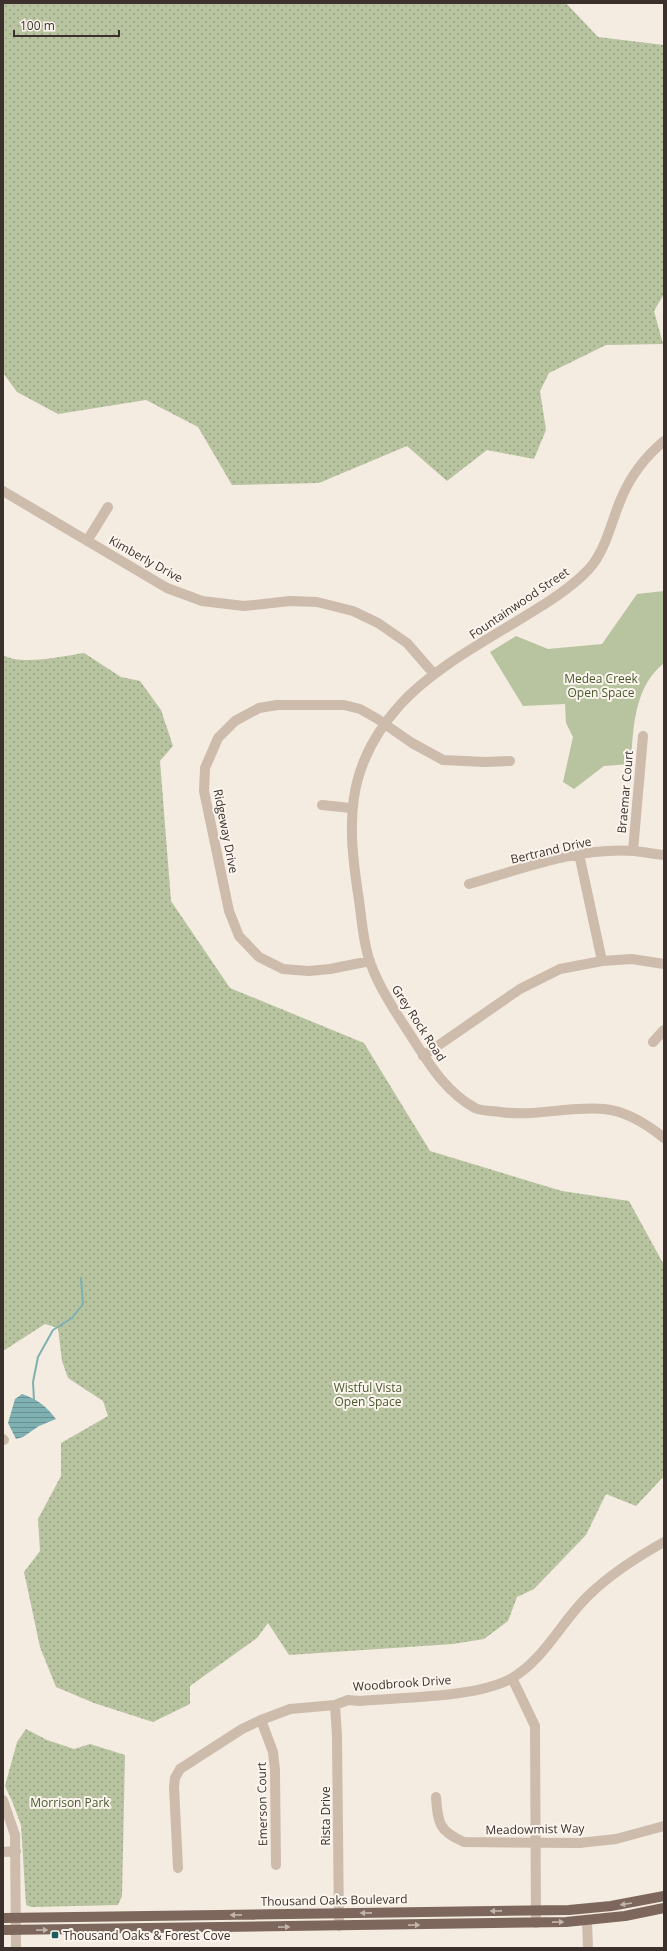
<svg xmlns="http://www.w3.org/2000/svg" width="667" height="1951" font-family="'Open Sans',sans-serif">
<defs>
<pattern id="park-dots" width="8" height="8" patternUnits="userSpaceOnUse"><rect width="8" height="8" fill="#b8c4a0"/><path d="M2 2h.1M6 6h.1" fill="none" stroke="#97a083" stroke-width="1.8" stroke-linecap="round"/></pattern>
<pattern id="water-rules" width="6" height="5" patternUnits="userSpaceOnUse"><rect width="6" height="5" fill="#7fb0b2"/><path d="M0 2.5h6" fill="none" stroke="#699091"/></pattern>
</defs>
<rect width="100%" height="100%" fill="#f4ebe1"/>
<!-- grass -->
<path fill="#b8c4a0" d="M664 591V663C634 687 633 728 631 764L604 766 574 789 563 782 573 737 566 723 565 704 523 706 490 652 516 636 548 649 602 644 637 594Z"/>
<!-- park -->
<path fill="url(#park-dots)" d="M3 3H566L598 37 664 45V294L654 311 663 344 606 345 549 373 540 391 546 430 534 459 487 450 447 481 407 446 319 483 232 485 198 427 146 400 58 414 17 392 3 373Z
M84 653 121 677 140 681 161 710 173 746 160 761 171 901 230 988 364 1043 430 1151 562 1191 629 1201 664 1265V1476L636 1506 606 1494 586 1535 534 1589 517 1597 508 1621 484 1639 453 1644 289 1655 268 1623 257 1638 190 1686V1704L153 1722 94 1703 56 1687 40 1647 24 1572 40 1551 38 1519 61 1476V1443L108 1416 103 1401 68 1378 62 1361 58 1328 45 1324 3 1351V655C21 666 64 656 84 653Z
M26 1729 47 1740 74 1749 90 1744 125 1755 122 1896 118 1905 31 1907 26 1905 21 1825 12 1801 5 1786 17 1742Z"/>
<!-- water -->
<path fill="url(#water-rules)" d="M22 1394C37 1399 46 1406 56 1419L39 1426 23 1437 16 1439 8 1423 15 1399Z"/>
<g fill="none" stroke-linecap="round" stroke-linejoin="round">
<!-- stream -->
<path stroke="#7fb0b2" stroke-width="2" d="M34 1400 33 1382 38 1357 53 1330 72 1318 83 1304 81 1278"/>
<!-- minor -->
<path stroke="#cdbbac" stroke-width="10" d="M664 441C646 456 630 477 621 499 611 522 606 550 589 569 573 586 555 598 535 610 491 638 434 667 400 705 344 767 347 824 359 900 362 921 363 943 370 962 380 990 397 1014 413 1039 430 1065 446 1092 475 1108 482 1111 492 1111 500 1112 535 1117 569 1106 604 1109 626 1111 648 1125 664 1138
M3 491 167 588 202 601 244 606 290 601 317 602 353 611 378 623 407 643 434 674
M87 541 108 507
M322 805 351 808
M633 851 643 736
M579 854 602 961
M469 884C522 869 577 847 634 851 644 852 654 854 664 855
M370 961 330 969 309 971 283 969 259 957 239 936 229 911 204 791 205 768 218 738 235 721 259 708 277 705H344L360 709 376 718 412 743 443 760 485 762 510 761
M653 1042 664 1030
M423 1056 520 989 560 969 602 961 632 959 664 964
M3 1439 4 1440
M512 1678 535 1726 536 1923
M335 1705 337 1736 339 1926
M261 1720 273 1752 275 1770 276 1865
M436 1797C438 1824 439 1831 464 1842L579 1843 616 1839 664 1826
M3 1800 15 1835 16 1948
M3 1852 16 1851
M178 1868 174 1787 175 1778 180 1769 242 1729 261 1720 290 1709 335 1705 348 1700 360 1701C402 1697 477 1698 512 1678 545 1659 562 1620 590 1594 612 1573 637 1557 664 1542
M587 1921 588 1948"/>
<!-- major -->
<path stroke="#7d675c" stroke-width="10" d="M3 1918 569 1910 611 1906 664 1896
M3 1930 566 1922 625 1916 664 1908"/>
</g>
<!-- one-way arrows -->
<defs><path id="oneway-solid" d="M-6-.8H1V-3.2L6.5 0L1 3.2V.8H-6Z"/></defs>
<g fill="#c2b5ac">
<use href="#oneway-solid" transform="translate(626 1904) rotate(171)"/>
<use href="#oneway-solid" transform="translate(496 1911) rotate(179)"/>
<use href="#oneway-solid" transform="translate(366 1913) rotate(179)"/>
<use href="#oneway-solid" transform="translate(236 1915) rotate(179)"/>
<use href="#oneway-solid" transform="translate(558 1922) rotate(-1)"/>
<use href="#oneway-solid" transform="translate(414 1925) rotate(-1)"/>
<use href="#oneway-solid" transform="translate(284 1927) rotate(-1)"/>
<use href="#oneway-solid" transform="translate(42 1930) rotate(-1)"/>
</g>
<!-- markers -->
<rect fill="#1f5a5e" stroke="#fbf5ee" stroke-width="1.5" x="51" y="1931" width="8" height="8" rx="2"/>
<g text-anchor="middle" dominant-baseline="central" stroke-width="4" stroke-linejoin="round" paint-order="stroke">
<!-- street labels -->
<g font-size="12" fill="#3b302b" stroke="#fbf5ee">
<text transform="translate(146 559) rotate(29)">Kimberly Drive</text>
<text transform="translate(519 603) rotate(-34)">Fountainwood Street</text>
<text transform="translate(625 792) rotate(-85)">Braemar Court</text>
<text transform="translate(226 831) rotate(79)">Ridgeway Drive</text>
<text transform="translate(551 850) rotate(-13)">Bertrand Drive</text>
<text transform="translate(419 1023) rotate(57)">Grey Rock Road</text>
<text transform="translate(402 1683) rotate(-4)">Woodbrook Drive</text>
<text transform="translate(262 1804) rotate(-91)">Emerson Court</text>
<text transform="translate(325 1816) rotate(-90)">Rista Drive</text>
<text transform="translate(535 1829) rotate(-1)">Meadowmist Way</text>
<text transform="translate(334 1900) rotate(-1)">Thousand Oaks Boulevard</text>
</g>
<!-- park labels -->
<g font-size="12" fill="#4a5a2e" stroke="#fbf5ee">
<text x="601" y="678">Medea Creek<tspan x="601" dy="14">Open Space</tspan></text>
<text x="368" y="1387">Wistful Vista<tspan x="368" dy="14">Open Space</tspan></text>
<text x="70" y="1802">Morrison Park</text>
</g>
<!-- poi labels -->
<g font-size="12" fill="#3b302b" stroke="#fbf5ee" text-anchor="start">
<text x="63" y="1935">Thousand Oaks &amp; Forest Cove</text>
</g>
</g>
<!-- border -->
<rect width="667" height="1951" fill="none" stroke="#3b302b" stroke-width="8"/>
<!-- scale -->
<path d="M14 30v6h105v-6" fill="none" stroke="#3b302b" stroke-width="2"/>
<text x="20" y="30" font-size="12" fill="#3b302b" stroke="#fbf5ee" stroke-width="3" paint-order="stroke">100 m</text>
</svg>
